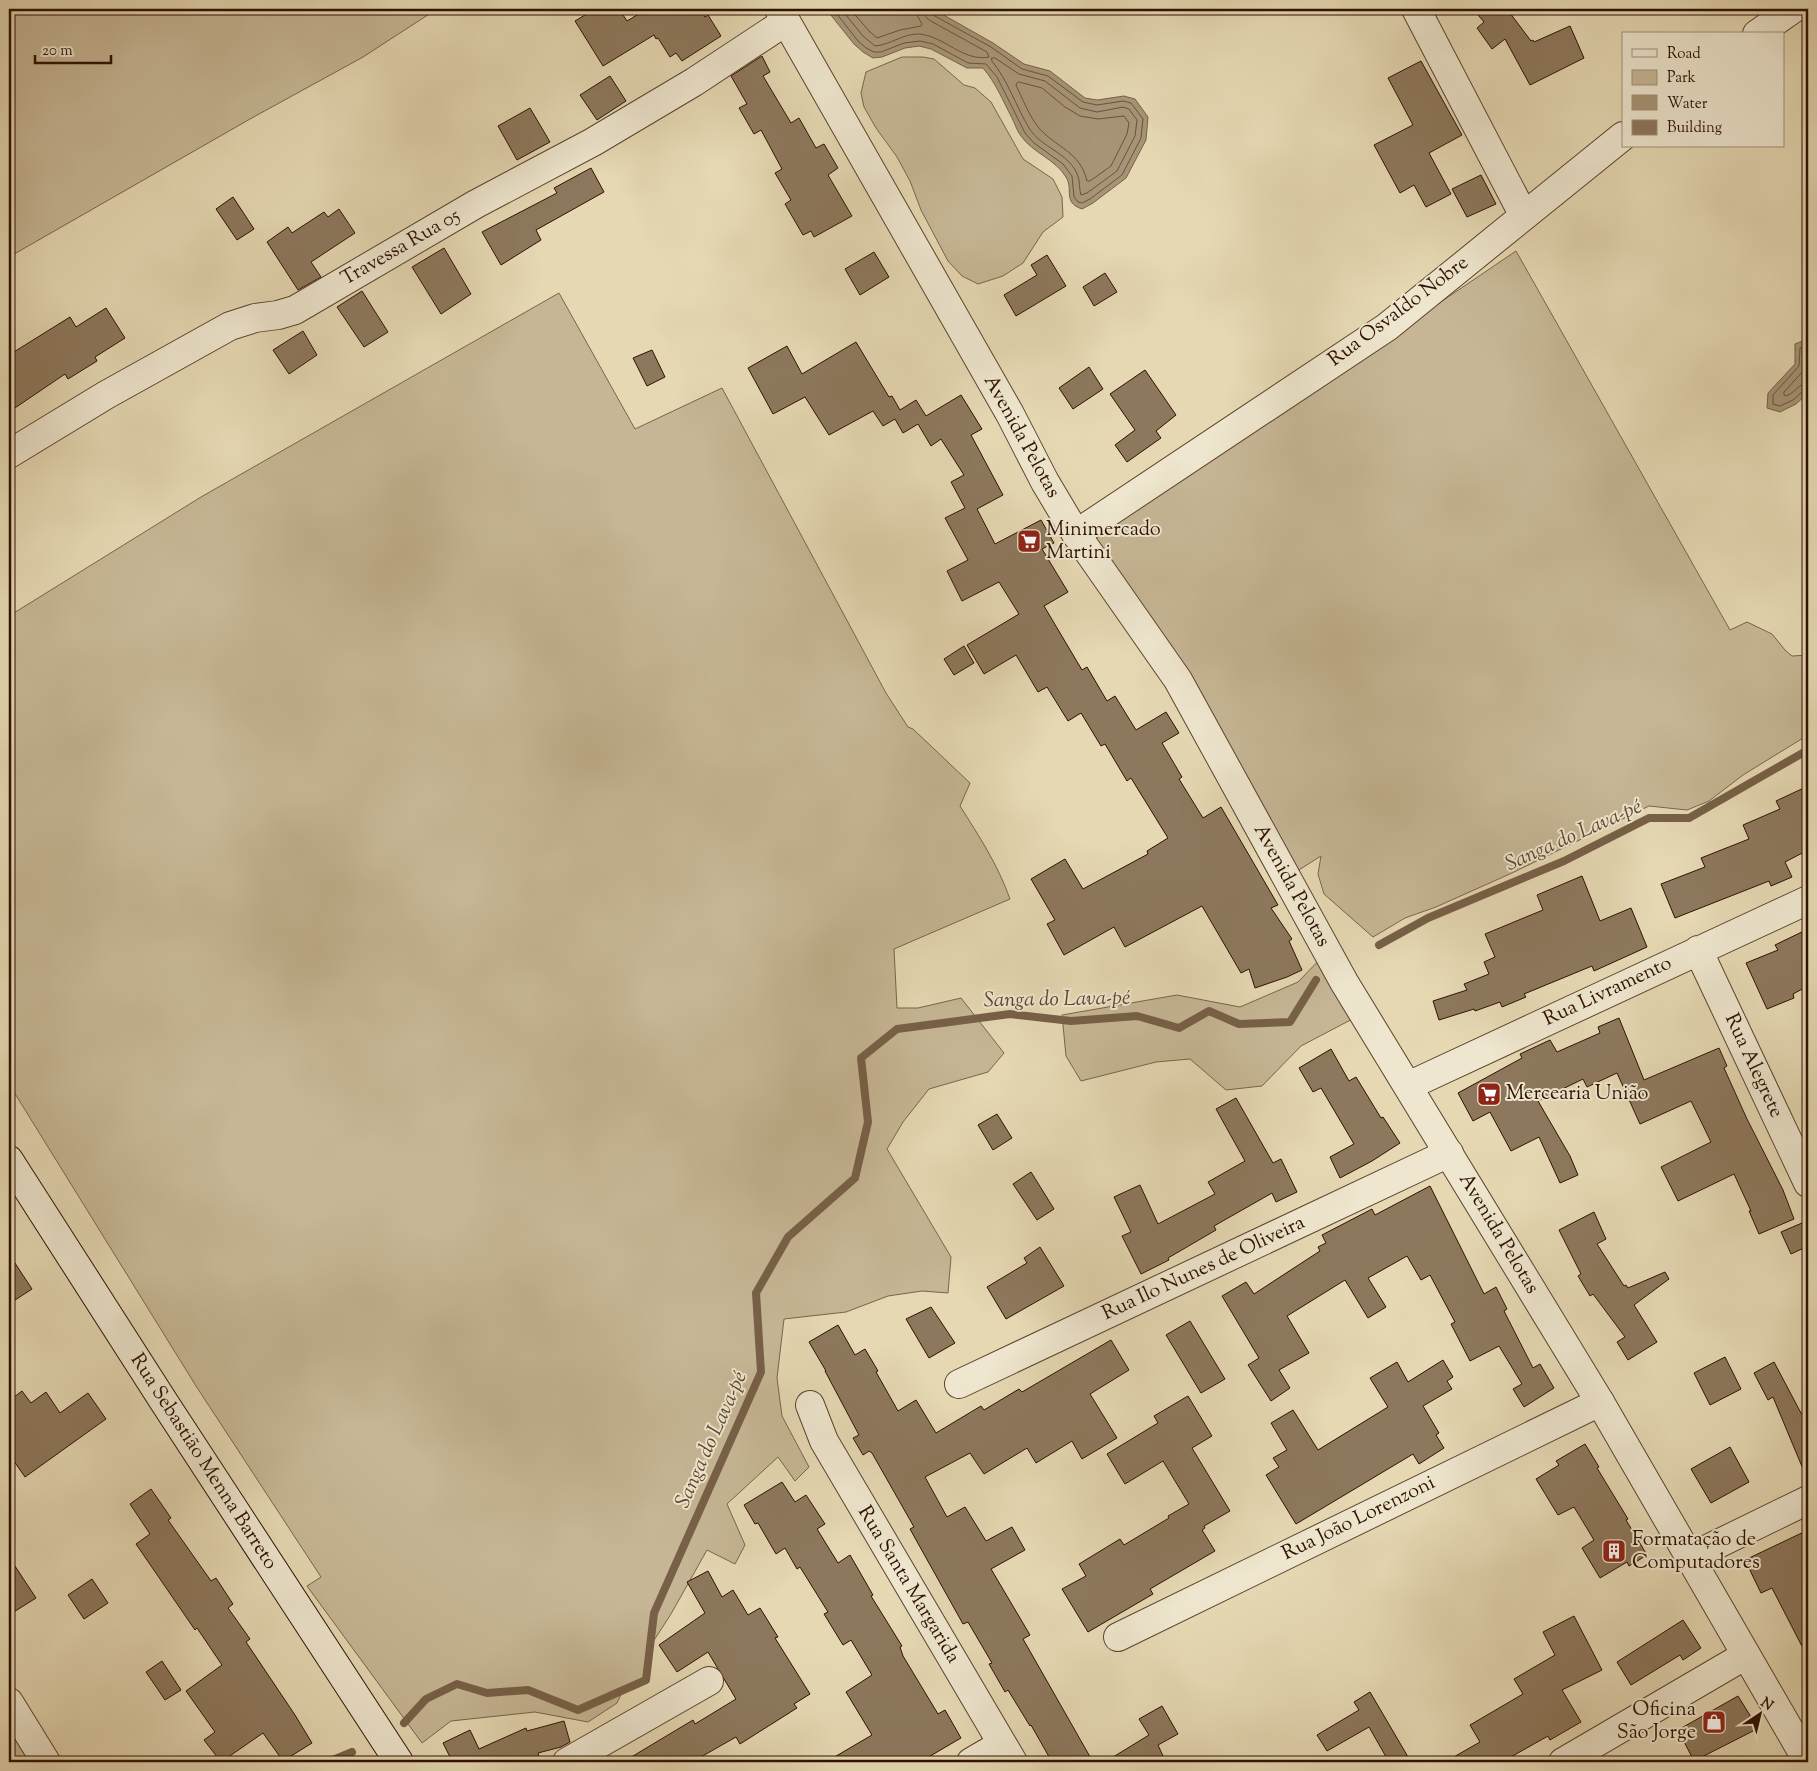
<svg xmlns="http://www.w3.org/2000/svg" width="1817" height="1771" font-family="'Sorts Mill Goudy',serif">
<rect width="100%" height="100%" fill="#e5d8b3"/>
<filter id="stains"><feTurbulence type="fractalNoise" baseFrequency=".004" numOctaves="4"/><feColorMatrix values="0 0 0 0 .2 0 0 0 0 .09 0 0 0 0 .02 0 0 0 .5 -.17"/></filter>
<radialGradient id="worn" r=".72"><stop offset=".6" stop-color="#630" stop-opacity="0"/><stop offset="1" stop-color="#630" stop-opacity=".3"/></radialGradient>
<!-- green -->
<path fill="#c6b695" stroke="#7a644a" d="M9 9H437L363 57 250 119 9 257Z
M902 57H923L934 59 964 85 975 88 991 102 1023 159 1053 179 1062 197 1063 217 1043 232 1023 263 1003 276 978 284 962 276 948 261 921 210 910 181 897 157 876 128 864 107 861 93 866 72Z
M1516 251 1730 630 1747 622 1772 634 1785 650 1792 656 1808 655V735L1743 775 1709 801 1687 810 1649 806 1512 873 1436 907 1405 918 1373 937 1324 894 1318 874 1321 856 1283 880 1088 541Z
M559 293 635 429 722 388 886 693 908 727 913 729 970 783 960 806C979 836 998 865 1010 899L894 949 897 1008H918L961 998 1004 1053 988 1072 929 1089 903 1122 887 1149 951 1257 948 1293 922 1291 888 1296 846 1312 784 1319 777 1378 782 1416 809 1467 795 1481 778 1457 727 1504 745 1545 735 1564 707 1550 671 1614 651 1645 646 1680 623 1690 617 1703 588 1722 535 1712 451 1721 422 1743 307 1586 321 1577 196 1386 9 1084V616L201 497Z
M1324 955 1360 1015 1301 1046 1262 1086 1226 1090 1190 1059 1156 1062 1081 1081 1066 1056 1062 1015 1177 995 1240 1007 1298 982Z
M9 1717 38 1762H9Z"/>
<!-- water -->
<path fill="#a79476" stroke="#776047" d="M826 9H933L993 43 1024 64 1050 71 1085 98 1097 100 1124 96 1135 99 1148 117 1146 140 1126 178 1093 203 1082 209C1062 202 1074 190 1066 177 1055 159 1033 153 1021 136 1017 131 1015 124 1012 118 1003 101 996 83 983 68H967L931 49 919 46 905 48 882 57 873 58 863 52 854 44Z
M1808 339V393L1796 404 1780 412 1767 408 1768 393 1795 364V344Z"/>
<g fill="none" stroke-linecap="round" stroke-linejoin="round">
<!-- shore -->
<path stroke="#6a523b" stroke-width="1" d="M833 9 858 41 866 48 874 52H881L904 43 920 41 933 44 968 63 986 64 997 77 1025 133 1034 143 1063 164 1072 176 1074 197 1078 202 1082 203 1090 199 1122 175 1141 138 1143 119 1131 103 1123 101 1097 105 1083 102 1048 76 1022 69 991 47 933 15 930 9
M841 9 863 36 875 46C890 45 904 33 920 34 945 37 964 62 989 57L987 52 929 20 925 16 924 9
M850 9 869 31 877 38 900 30 921 26 922 24 918 17 917 9
M992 58H995L1019 74 1045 81 1080 108 1097 112 1123 107 1129 109 1137 120 1135 136 1117 171 1087 193 1081 195C1079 189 1080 182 1078 176 1070 153 1041 148 1029 128 1016 106 1008 81 992 61Z
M1019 82 1042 88 1065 107 1080 116 1098 119 1124 116 1129 123 1127 134 1111 166 1090 181H1087C1080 151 1056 148 1038 127 1030 117 1022 98 1016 85L1017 83Z
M1808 344 1800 348 1799 366 1773 395V404L1780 406 1793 400 1803 391 1808 389
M1808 351 1806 353 1805 369 1784 392V395L1786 396C1795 393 1798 384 1808 383"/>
<!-- stream -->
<path stroke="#776047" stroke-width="8" d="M1379 945 1428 918 1564 861 1649 818H1689L1808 750
M404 1723 426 1699 457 1684 487 1693 528 1690 578 1710 646 1680 654 1613 761 1372 756 1293 788 1237 855 1178 868 1122 861 1058 897 1029 1010 1014 1071 1021 1137 1016 1179 1028 1209 1011 1239 1024 1290 1022 1316 980
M328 1762 352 1752"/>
</g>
<!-- building -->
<path fill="#8d785d" stroke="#2e1100" d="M595 9H619L627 21 647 9H700L705 17 708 15 721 36 682 61 676 53 670 57 658 38 656 39 654 35 603 66 575 21Z
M1473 9H1507L1531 41 1533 40 1534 42 1570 26 1584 58 1530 85 1505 39 1492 49 1477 28 1484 22Z
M762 56 770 72 763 76 791 123 799 118 816 148 824 144 838 168 828 175 852 216 814 237 811 231 803 235 785 204 791 200 775 173 782 169 761 130 754 134 739 108 747 104 731 76Z
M1421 61 1462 135 1429 153 1451 194 1426 207 1414 185 1400 193 1374 145 1413 125 1388 78Z
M610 76 626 101 597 120 580 95Z
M530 108 550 142 517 160 498 126Z
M591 168 604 192 536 230 541 240 501 265 482 232 557 193 554 188Z
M1481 175 1496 204 1467 217 1452 189Z
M233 197 254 229 237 240 216 209Z
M339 209 355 233 311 262 321 277 298 290 267 242 288 227 292 233 324 212 328 217Z
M444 248 471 294 441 314 412 267Z
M874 252 889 277 860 295 845 269Z
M1047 255 1066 286 1016 316 1004 295 1037 275 1031 265Z
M1105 273 1117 292 1094 306 1083 287Z
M362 291 388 332 364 347 337 307Z
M106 308 125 338 95 357 97 361 68 379 65 374 9 412V355L70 317 76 327Z
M303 331 317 355 289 374 273 350Z
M856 342 889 397 892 396 900 410 916 400 926 416 961 395 982 429 971 435 1003 495 977 509 995 544 1041 520 1054 543 1042 549 1068 592 1044 606 1082 670 1087 667 1107 701 1115 696 1136 730 1166 712 1179 733 1162 743 1182 777 1179 779 1203 818 1221 807 1278 905 1271 908 1292 939 1289 941 1302 970 1287 977 1255 988 1249 969 1241 973 1202 906 1125 947 1114 927 1064 955 1047 924 1055 920 1031 879 1065 859 1083 889 1148 854 1147 851 1168 838 1131 778 1127 781 1105 744 1101 746 1081 713 1068 721 1047 687 1038 692 1016 655 984 674 967 645 1019 614 999 582 962 601 947 571 968 560 945 518 965 508 951 482 964 475 941 439 931 446 918 424 903 433 895 419 883 426 873 411 829 435 805 397 773 414 748 368 787 346 802 374Z
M652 350 665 377 647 386 633 358Z
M1089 367 1103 389 1073 409 1059 388Z
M1145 370 1176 415 1156 431 1161 438 1127 462 1115 445 1135 430 1110 394Z
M964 646 974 663 954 675 944 659Z
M1808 786V850L1785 862 1792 877 1771 886 1769 881 1675 918 1661 884 1705 867 1701 858 1749 839 1743 825 1780 809 1776 801Z
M1582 876 1600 921 1631 908 1647 947 1594 971 1592 966 1524 994 1526 997 1502 1007 1500 1002 1475 1011 1474 1009 1439 1020 1433 1001 1467 990 1464 984 1489 974 1484 962 1495 957 1485 934 1543 910 1537 895Z
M1808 929V986L1793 994 1794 998 1767 1009 1746 963 1778 950 1775 945Z
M1619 1018 1644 1080 1719 1048 1727 1066 1724 1068 1747 1119 1783 1190 1794 1219 1759 1234 1749 1211H1751L1734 1174 1678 1201 1661 1167 1711 1142 1691 1101 1640 1124 1617 1073 1587 1087 1583 1079 1538 1101 1570 1156 1578 1175 1560 1183 1539 1137 1511 1151 1490 1112 1473 1121 1458 1093 1522 1058 1520 1054 1550 1040 1557 1052 1600 1033 1598 1027Z
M1331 1049 1349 1081 1356 1077 1381 1118 1383 1117 1400 1143 1372 1161 1340 1178 1330 1157 1354 1144 1321 1088 1313 1092 1299 1068Z
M1236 1098 1273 1163 1281 1159 1297 1192 1276 1202 1272 1193 1214 1226 1216 1230 1168 1258 1169 1260 1141 1274 1122 1236 1131 1232 1114 1197 1140 1185 1158 1224 1215 1194 1208 1182 1245 1161 1216 1109Z
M997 1114 1012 1138 993 1150 978 1125Z
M1031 1172 1054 1209 1037 1220 1013 1184Z
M1430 1186 1484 1294 1496 1287 1507 1309 1504 1311 1533 1368 1540 1364 1554 1388 1524 1407 1513 1389 1522 1384 1499 1346 1470 1361 1451 1324 1455 1322 1430 1275 1421 1280 1407 1256 1368 1278 1386 1307 1368 1318 1345 1280 1287 1316 1309 1353 1279 1370 1290 1388 1271 1401 1248 1365 1259 1358 1222 1296 1246 1282 1254 1294 1320 1251 1318 1247 1326 1243 1322 1235 1372 1209 1375 1215Z
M1594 1212 1606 1239 1597 1244 1624 1286 1626 1285 1628 1288 1665 1272 1669 1279 1634 1305 1657 1342 1628 1360 1617 1342 1625 1337 1593 1294 1590 1296 1578 1276 1581 1274 1559 1230Z
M1802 1223 1808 1238V1246L1791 1254 1781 1232Z
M1040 1247 1064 1286 1006 1319 987 1287 1027 1263 1024 1258Z
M9 1254 32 1289 9 1304Z
M931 1307 955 1343 929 1358 906 1319Z
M1190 1321 1225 1379 1201 1393 1166 1335Z
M838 1325 855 1355 865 1349 878 1371 876 1372 898 1411 916 1400 936 1433 981 1406 984 1410 1019 1389 1022 1392 1111 1340 1129 1370 1090 1394 1117 1438 1082 1459 1072 1441 1036 1463 1027 1448 984 1474 970 1453 925 1477 947 1517 965 1507 986 1541 1012 1527 1025 1550 991 1569 1030 1635 1023 1639 1093 1762H1052L1031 1725 1030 1726 1008 1690 1005 1692 989 1664 992 1663 968 1622 963 1624 910 1529 914 1527 872 1453 869 1451 863 1455 853 1438 859 1435 825 1371H826L809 1342Z
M1725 1357 1741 1389 1710 1405 1694 1373Z
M1443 1360 1453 1377 1447 1381 1452 1389 1423 1406 1439 1433 1436 1435 1444 1448 1419 1464 1413 1454 1296 1524 1266 1475 1279 1467 1273 1458 1287 1450 1271 1423 1293 1410 1318 1450 1388 1407 1370 1378 1397 1362 1408 1382Z
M1774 1362 1802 1415 1808 1412V1481L1773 1397 1768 1400 1754 1373Z
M22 1391 31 1403 46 1392 60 1413 88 1393 106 1419 25 1477 9 1454V1401Z
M1188 1396 1212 1436 1192 1448 1230 1511 1204 1526 1205 1528 1202 1530 1215 1551 1150 1589 1153 1594 1088 1632 1062 1589 1086 1576 1079 1564 1120 1539 1124 1545 1169 1518 1168 1516 1189 1504 1163 1461 1125 1484 1107 1454 1158 1423 1154 1416Z
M1585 1444 1599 1467 1597 1468 1628 1519 1626 1520 1647 1555 1629 1566 1627 1562 1600 1578 1582 1548 1594 1540 1574 1507 1558 1515 1536 1479 1559 1465 1556 1461Z
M1730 1447 1749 1482 1711 1503 1691 1469Z
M782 1482 795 1502 806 1495 825 1524 817 1529 838 1563 850 1555 873 1595 871 1596 902 1646 900 1647 903 1656 938 1714 945 1710 961 1738 920 1762H826L872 1735 846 1692 872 1675 851 1640 843 1645 824 1614 828 1612 800 1567 797 1569 785 1548 776 1554 758 1523 755 1524 744 1505Z
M151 1489 171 1518 168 1520 211 1581 216 1578 233 1604 228 1608 250 1639 246 1642 295 1715 312 1743 283 1761 263 1733 221 1762 204 1740 215 1732 186 1691 222 1665 197 1628 195 1630 136 1544 150 1534 130 1504Z
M1808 1530V1658L1772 1588 1761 1593 1745 1560Z
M9 1557 36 1598 9 1615Z
M708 1571 722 1597 733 1590 748 1615 760 1608 778 1637 775 1638 810 1694 794 1704 797 1708 740 1744 736 1737 692 1762H623L693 1720 695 1724 736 1699 708 1652 677 1672 659 1645 705 1613 687 1582Z
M92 1579 108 1603 84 1619 68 1595Z
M1574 1616 1602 1670 1562 1690 1581 1722 1550 1740 1548 1736 1502 1762H1445L1480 1742 1470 1725 1523 1694 1514 1679 1555 1655 1543 1632Z
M1683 1620 1701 1648 1683 1660 1680 1655 1631 1685 1617 1662Z
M162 1661 181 1690 165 1700 146 1672Z
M1370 1692 1411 1762H1389L1369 1727 1327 1751 1317 1735 1359 1710 1354 1702Z
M1738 1696 1751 1717 1748 1718 1755 1730 1694 1761 1678 1730Z
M1162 1706 1178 1734 1158 1745 1163 1756 1153 1762H1105L1149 1735 1139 1719Z
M564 1721 570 1742 561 1747 538 1753 539 1757 528 1762H450L452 1761 443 1743 470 1730 479 1749 526 1728 527 1731Z"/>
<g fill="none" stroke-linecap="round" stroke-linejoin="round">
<!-- minor casing -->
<g stroke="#5c432d" stroke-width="30">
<path id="minor" d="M1757 34 1793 9
M1524 216 1623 136
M9 454 106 395 230 326 255 318 278 315 295 310 476 204 593 142 694 82 785 22
M1076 534 1387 327 1524 216 1416 9
M1698 950 1808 1183
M1408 1086 1808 900
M959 1384 1449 1153
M810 1405 824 1441 1013 1762
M1689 1558 1808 1500
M1118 1637 1600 1402
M9 1702 46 1762
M567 1762 709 1681
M971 1762 1002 1744
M1563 1762 1746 1655"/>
</g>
<!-- tertiary casing -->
<g stroke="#5c432d" stroke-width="30">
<path id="tertiary" d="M779 9 1010 414 1045 482 1076 534 1178 680 1344 982 1600 1402 1808 1762"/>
</g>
<!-- secondary casing -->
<g stroke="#2e1100" stroke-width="30">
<path id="secondary" d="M9 1160 164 1402 399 1762"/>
</g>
<!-- minor -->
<use href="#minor" stroke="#eee6ce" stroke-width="28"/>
<!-- tertiary -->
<use href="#tertiary" stroke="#eee6ce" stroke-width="28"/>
<!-- secondary -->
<use href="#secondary" stroke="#eee6ce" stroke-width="28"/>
</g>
<!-- icons -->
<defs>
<g id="supermarket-square" transform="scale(1.25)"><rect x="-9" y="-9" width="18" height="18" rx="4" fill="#8f2418" stroke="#eee6ce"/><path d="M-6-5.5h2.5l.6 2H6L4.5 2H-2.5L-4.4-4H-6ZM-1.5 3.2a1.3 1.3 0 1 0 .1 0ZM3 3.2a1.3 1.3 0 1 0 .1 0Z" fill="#fff"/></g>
<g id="building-square" transform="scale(1.25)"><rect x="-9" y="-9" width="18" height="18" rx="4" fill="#8f2418" stroke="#eee6ce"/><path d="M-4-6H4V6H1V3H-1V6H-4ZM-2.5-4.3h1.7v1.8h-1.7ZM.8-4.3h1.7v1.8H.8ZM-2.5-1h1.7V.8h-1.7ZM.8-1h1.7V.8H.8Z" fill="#fff"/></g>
<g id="shop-square" transform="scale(1.25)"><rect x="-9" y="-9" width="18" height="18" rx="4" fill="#8f2418" stroke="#eee6ce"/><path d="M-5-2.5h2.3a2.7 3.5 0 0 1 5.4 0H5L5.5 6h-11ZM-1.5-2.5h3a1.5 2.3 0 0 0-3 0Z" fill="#fff"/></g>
</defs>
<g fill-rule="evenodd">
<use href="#supermarket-square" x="1029" y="541"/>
<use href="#supermarket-square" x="1489" y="1094"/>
<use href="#building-square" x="1614" y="1551"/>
<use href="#shop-square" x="1714" y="1722"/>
</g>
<g text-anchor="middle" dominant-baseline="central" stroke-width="4" stroke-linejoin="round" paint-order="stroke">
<!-- street labels -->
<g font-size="20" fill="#2e1100" stroke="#eee6ce">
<text transform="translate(401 248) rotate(-30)">Travessa Rua 05</text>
<text transform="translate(1399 312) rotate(-37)">Rua Osvaldo Nobre</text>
<text transform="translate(1021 437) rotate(61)">Avenida Pelotas</text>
<text transform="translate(1291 886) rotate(61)">Avenida Pelotas</text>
<text transform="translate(1608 992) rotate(-25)">Rua Livramento</text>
<text transform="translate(1753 1066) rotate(65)">Rua Alegrete</text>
<text transform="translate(1498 1234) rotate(59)">Avenida Pelotas</text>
<text transform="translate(1204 1269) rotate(-25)">Rua Ilo Nunes de Oliveira</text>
<text transform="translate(203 1462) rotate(57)">Rua Sebastião Menna Barreto</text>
<text transform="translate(1359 1519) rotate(-26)">Rua João Lorenzoni</text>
<text transform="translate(908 1585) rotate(59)">Rua Santa Margarida</text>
</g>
<!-- poi labels -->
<g font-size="20" fill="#2e1100" stroke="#eee6ce" text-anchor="start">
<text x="1046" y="530">Minimercado<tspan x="1046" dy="23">Martini</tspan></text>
<text x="1506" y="1094">Mercearia União</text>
<text x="1632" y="1540">Formatação de<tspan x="1632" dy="23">Computadores</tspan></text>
<text x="1696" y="1710" text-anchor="end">Oficina<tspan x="1696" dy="23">São Jorge</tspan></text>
</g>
<!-- water labels -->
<g font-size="21" font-style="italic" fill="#5e452f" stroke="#eee6ce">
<text transform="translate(1574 836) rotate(-24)">Sanga do Lava-pé</text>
<text transform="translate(1057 1000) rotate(-1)">Sanga do Lava-pé</text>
<text transform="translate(712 1440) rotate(-66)">Sanga do Lava-pé</text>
</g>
</g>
<!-- margin -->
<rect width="1817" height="1771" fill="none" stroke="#e5d8b3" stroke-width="30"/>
<rect x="10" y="10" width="1797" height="1751" fill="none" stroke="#2e1100" stroke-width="2.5"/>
<rect x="15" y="15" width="1787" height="1741" fill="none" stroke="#2e1100"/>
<!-- legend -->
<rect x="1622" y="32" width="162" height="115" fill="#eee6ce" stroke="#a1917c"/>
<rect x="1632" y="49" width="25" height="8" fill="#eee6ce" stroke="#a1917c"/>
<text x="1667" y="58" font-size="15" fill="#2e1100">Road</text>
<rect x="1632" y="70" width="25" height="15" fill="#c6b695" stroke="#a1917c"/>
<text x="1667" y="82" font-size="15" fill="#2e1100">Park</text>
<rect x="1632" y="95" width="25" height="15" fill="#a79476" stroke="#a1917c"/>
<text x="1667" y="108" font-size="15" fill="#2e1100">Water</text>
<rect x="1632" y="120" width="25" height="15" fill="#8d785d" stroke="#a1917c"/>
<text x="1667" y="132" font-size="15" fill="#2e1100">Building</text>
<!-- north arrow -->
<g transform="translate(1760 1714) rotate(35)" stroke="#eee6ce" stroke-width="4" paint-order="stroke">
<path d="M0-4L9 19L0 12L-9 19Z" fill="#2e1100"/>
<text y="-8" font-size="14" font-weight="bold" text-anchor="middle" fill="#2e1100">N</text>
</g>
<!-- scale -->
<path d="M35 55v8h76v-8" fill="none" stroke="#2e1100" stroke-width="2.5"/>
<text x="42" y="55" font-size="15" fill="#2e1100" stroke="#eee6ce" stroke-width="4" paint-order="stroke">20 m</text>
<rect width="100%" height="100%" filter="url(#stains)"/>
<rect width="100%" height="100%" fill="url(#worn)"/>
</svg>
